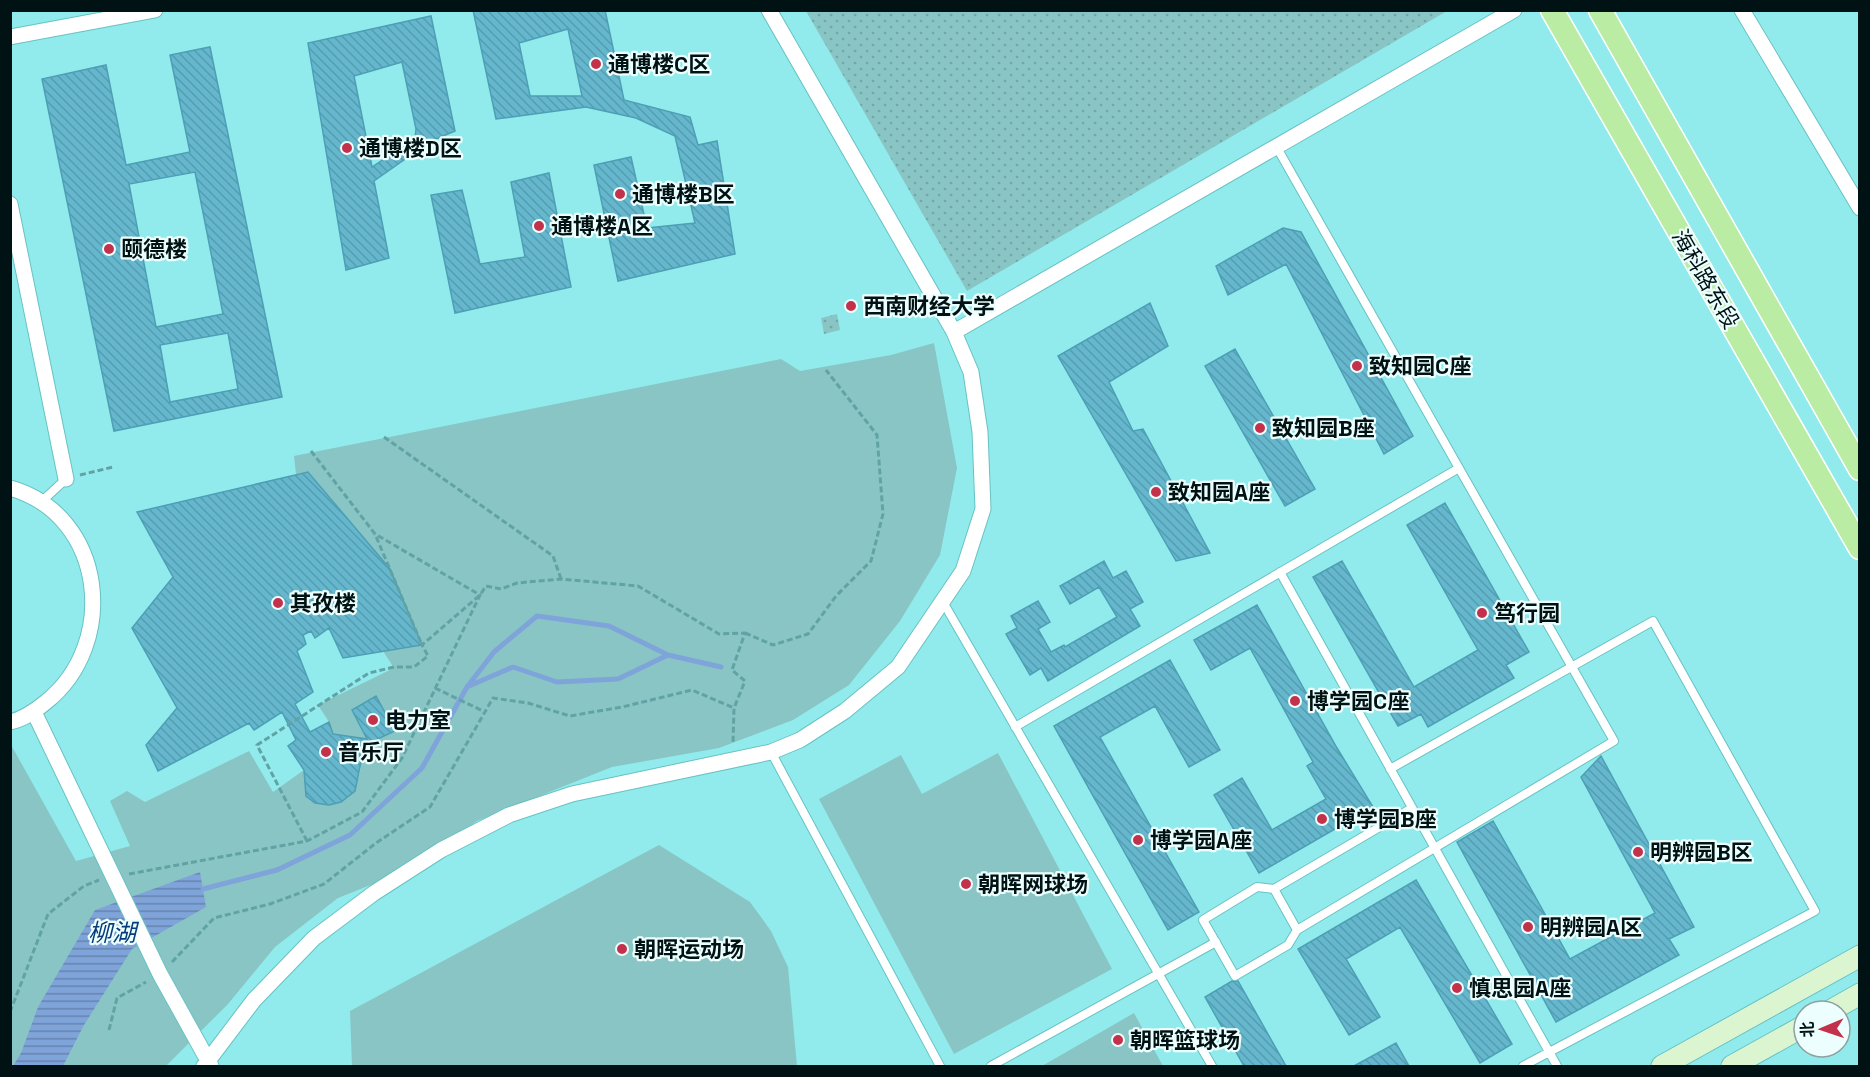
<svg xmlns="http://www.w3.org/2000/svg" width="1870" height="1077" font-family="'Space Grotesk','Noto Sans SC',sans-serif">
<defs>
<pattern id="grass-dots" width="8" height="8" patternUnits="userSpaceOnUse" patternTransform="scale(1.5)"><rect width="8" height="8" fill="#89c5c5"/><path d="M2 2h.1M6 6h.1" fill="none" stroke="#74a8a8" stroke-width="1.8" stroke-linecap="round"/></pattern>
<pattern id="water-rules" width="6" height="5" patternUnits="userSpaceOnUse" patternTransform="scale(1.5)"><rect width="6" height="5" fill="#7fa4d9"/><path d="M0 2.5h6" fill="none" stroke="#6684af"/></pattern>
<pattern id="building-back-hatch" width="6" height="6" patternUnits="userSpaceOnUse" patternTransform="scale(1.5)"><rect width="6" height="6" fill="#65b7cd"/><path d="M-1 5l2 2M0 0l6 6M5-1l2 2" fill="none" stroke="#569caf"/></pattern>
</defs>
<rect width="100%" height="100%" fill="#91ebec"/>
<!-- grass -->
<path fill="url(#grass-dots)" d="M806 11H1447L967 291Z
M837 314 840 330 824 334 821 318Z"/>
<!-- green -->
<path fill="#89c5c5" d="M934 343 957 468 940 555 900 621 849 685 793 720 719 748 612 767 477 821 408 870 338 898 275 947 228 1004 166 1066H11L10 743 76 861 130 846 110 801 127 791 145 802 249 751 273 792 304 770 307 796C324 810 338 804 355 791 365 754 367 753 333 734L329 722 318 705 394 668 383 651 390 569 309 472 296 474 294 456 781 359 800 371 891 355Z
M998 753 1112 969 954 1054 819 799 901 755 922 794Z
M659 845 750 902 771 931 788 967 797 1066H352L350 1011Z
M1134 1013 1163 1066H1042Z"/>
<!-- water -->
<path fill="url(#water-rules)" d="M200 872 206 907 132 949 84 1025 63 1066H13L21 1053 38 1007 95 910Z"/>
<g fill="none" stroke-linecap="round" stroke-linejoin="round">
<!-- stream -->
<path stroke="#7fa4d9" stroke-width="5" d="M469 686 513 667 557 682 618 679 668 655
M203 889 277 870 350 835 422 768 467 687 494 652 537 616 609 626 668 655 721 667"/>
</g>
<!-- building -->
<path fill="url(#building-back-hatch)" stroke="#4c9fb4" stroke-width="1.5" fill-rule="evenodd" d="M473 10H605L624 100 690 117 698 145 717 141 735 254 618 281 594 165 631 157 647 228 695 223 675 136 636 118 586 107 496 119ZM568 29 582 96H530L519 43Z
M431 16 455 131 431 141 374 181 389 258 346 270 308 43ZM402 62 416 129 415 138 372 167 354 76Z
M210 47 282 397 114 431 42 79 106 65 126 165 190 152 170 55ZM195 172 223 314 156 327 129 184ZM228 333 238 389 170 402 160 345Z
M549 173 571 287 455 313 431 195 462 190 480 264 525 257 511 182Z
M1283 228 1301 232 1413 436 1384 454 1286 264 1228 295 1216 266Z
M1150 303 1168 346 1109 382 1133 431 1143 429 1210 553 1176 561 1058 356Z
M1235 349 1315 489 1285 506 1205 366Z
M308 472 390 569 422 645 343 658 329 628 315 638 311 631 303 635 306 644 297 651 313 692 295 704 310 732 329 722 333 734 367 739 352 710 376 696 395 731 358 748 362 757 355 791 341 802 329 805 315 803 306 796 304 770 288 746 296 740 282 712 254 730 249 723 158 771 146 745 177 708 132 628 173 577 137 512Z
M1445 503 1529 652 1506 665 1514 678 1428 727 1421 714 1398 726 1313 577 1342 561 1414 687 1478 650 1407 525Z
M1104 561 1113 578 1126 571 1143 602 1130 609 1140 626 1048 681 1041 668 1030 675 1006 634 1017 628 1011 616 1038 601 1050 622 1038 629 1051 652 1064 645 1065 647 1117 617 1099 587 1070 604 1060 586Z
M1257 605 1337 748 1373 807 1259 873 1214 795 1242 778 1272 830 1326 799 1307 766 1313 762 1250 648 1211 670 1194 640Z
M1170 660 1220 750 1189 767 1155 706 1100 737 1199 912 1168 930 1054 726Z
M1601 756 1694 927 1669 939 1679 955 1556 1022 1457 842 1493 821 1570 959 1655 913 1581 777Z
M1416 880 1512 1044 1480 1063 1400 927 1346 959 1380 1017 1349 1035 1298 949Z
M1232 981H1238L1286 1066H1244L1205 997Z
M1396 1043 1409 1066H1354Z"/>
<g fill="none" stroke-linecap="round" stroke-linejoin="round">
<!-- lane casing -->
<g stroke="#68c2c3" stroke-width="10">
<path id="lane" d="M1276 146 1614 741 1297 930 1288 945 1235 976 1203 920 1257 887 1274 889 1412 808
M41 502 66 479
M1280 572 1557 1066
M943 602 1212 1066
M1015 727 1459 468
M771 752 940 1066
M1390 769 1653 621 1815 911 1523 1066
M1274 889 1297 930
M991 1066 1216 942"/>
</g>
<!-- street casing -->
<g stroke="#68c2c3" stroke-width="17">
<path id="street" d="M1742 10 1860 208
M10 37 155 10
M10 204 66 479
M954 332 1514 10
M10 488C106 515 119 644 46 702 35 711 24 719 10 722
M34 712 160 974 211 1066
M204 1066 254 1000 314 938 374 893 441 850 509 815 572 794 771 752 800 740 845 711 898 667 963 571 983 509 980 432 971 372 954 332 769 10"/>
</g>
<!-- secondary casing -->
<g stroke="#68c2c3" stroke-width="23">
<path id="secondary" d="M1830 1011 1860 994
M1662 1066 1860 956
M1732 1066 1804 1026"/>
</g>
<!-- primary casing -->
<g stroke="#fff" stroke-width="25">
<path id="primary" d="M1552 10 1860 548
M1600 10 1860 469"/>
</g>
<!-- path -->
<path stroke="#61a3a4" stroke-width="3" stroke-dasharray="6 3" stroke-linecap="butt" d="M904 306 920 300
M384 437 553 556 561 579
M311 451 375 534 422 645
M80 475 113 467
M745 633 773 645 808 634 836 596 871 561 883 514 877 435 826 370
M435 688 485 712
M307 841 257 745 369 673 394 667H414L428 656 422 645 480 595 486 586 501 589 517 583 561 579 638 586 719 634 745 633 732 670 745 681 734 708 733 743
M129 874 307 841 362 812 402 758 480 595 375 534
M172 962 214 918 270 904 324 884 376 843 430 807 493 698 528 703 570 716 622 707 692 690 734 708
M10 1012 48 914 84 886 99 880
M109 1030 117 998 146 982"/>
<!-- lane -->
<use href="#lane" stroke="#fff" stroke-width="8"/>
<!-- street -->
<use href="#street" stroke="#fff" stroke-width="15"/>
<!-- secondary -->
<use href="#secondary" stroke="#dcf5d1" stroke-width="21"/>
<!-- primary -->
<use href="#primary" stroke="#baeca3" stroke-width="22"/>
</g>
<!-- markers -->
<g fill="#c3324a" stroke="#edfefe" stroke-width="2">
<circle cx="596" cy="64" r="6"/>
<circle cx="347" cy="148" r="6"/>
<circle cx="620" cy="194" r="6"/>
<circle cx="539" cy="226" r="6"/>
<circle cx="109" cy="249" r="6"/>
<circle cx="851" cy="306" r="6"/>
<circle cx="1357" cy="366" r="6"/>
<circle cx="1260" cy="428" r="6"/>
<circle cx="1156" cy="492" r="6"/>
<circle cx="278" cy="603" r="6"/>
<circle cx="1482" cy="613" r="6"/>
<circle cx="1295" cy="701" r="6"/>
<circle cx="373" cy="720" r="6"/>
<circle cx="326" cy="752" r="6"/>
<circle cx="1322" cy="819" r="6"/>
<circle cx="1138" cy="840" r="6"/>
<circle cx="1638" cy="852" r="6"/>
<circle cx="966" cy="884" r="6"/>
<circle cx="1528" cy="927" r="6"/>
<circle cx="622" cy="949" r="6"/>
<circle cx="1457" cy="988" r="6"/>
<circle cx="1118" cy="1040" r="6"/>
</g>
<g text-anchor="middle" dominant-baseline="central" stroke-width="4.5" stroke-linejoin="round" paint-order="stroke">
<!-- poi labels -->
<g font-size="22" font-weight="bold" fill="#001213" stroke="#edfefe" text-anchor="start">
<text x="608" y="64">通博楼C区</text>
<text x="359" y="148">通博楼D区</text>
<text x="632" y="194">通博楼B区</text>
<text x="551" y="226">通博楼A区</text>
<text x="121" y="249">颐德楼</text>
<text x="863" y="306">西南财经大学</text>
<text x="1369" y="366">致知园C座</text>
<text x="1272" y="428">致知园B座</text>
<text x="1168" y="492">致知园A座</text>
<text x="290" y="603">其孜楼</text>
<text x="1494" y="613">笃行园</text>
<text x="1307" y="701">博学园C座</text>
<text x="385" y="720">电力室</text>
<text x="338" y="752">音乐厅</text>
<text x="1334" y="819">博学园B座</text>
<text x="1150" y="840">博学园A座</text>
<text x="1650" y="852">明辨园B区</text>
<text x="978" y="884">朝晖网球场</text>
<text x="1540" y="927">明辨园A区</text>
<text x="634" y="949">朝晖运动场</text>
<text x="1469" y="988">慎思园A座</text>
<text x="1130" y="1040">朝晖篮球场</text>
</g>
<!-- street labels -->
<g font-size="22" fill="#001213" stroke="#edfefe">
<text transform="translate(1706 279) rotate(60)">海科路东段</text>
</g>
<!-- water labels -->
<g font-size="24" font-style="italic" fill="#073b79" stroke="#edfefe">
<text x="112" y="932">柳湖</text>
</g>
</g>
<!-- border -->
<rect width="1870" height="1077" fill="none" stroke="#001213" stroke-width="24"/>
<!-- north arrow -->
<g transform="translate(1822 1029) rotate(268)"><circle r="28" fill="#edfefe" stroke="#8ea0a0" stroke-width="1.5"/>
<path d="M0-4.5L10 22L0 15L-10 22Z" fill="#c3324a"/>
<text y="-9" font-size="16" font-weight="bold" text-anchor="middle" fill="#001213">北</text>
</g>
</svg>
